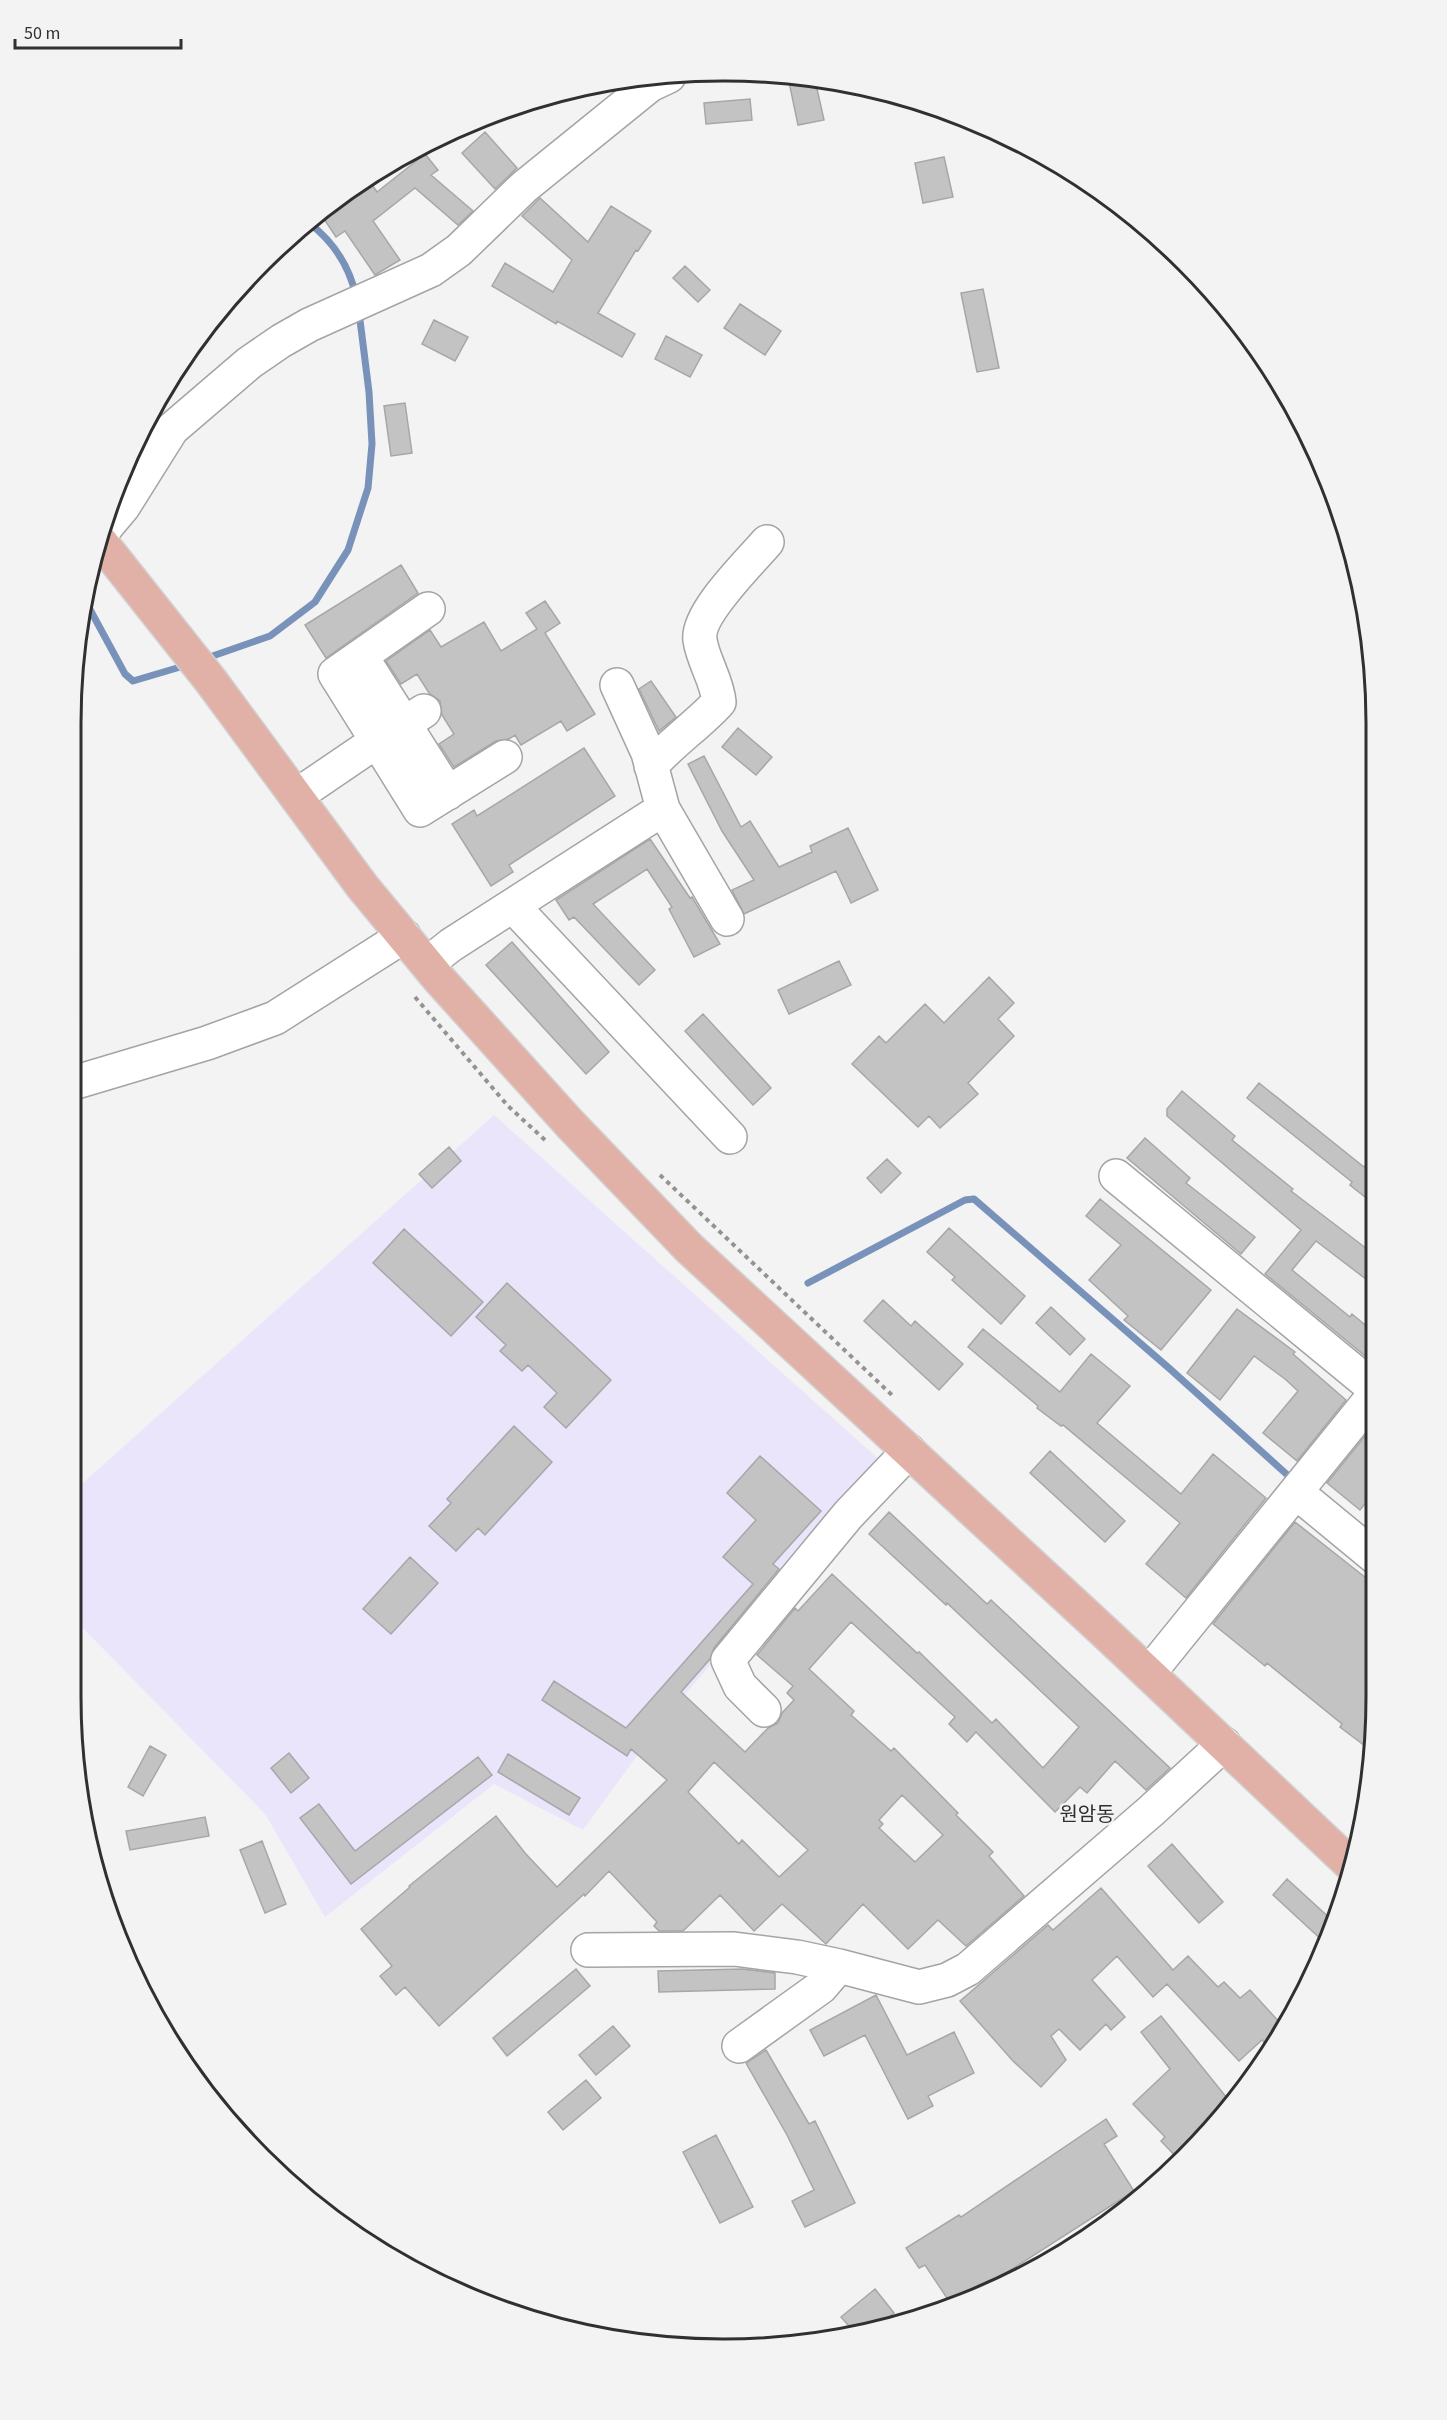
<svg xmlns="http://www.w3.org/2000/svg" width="1447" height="2420" font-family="'Source Sans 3','Noto Sans KR',sans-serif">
<rect width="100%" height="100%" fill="#f3f3f4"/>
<!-- industrial -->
<path fill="#eae5fb" d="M494 1115 883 1463 660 1724 583 1830 494 1784 325 1917 265 1814 76 1621 75 1490Z"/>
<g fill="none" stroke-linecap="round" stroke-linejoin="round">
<!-- stream -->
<path stroke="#7992ba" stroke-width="7" d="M309 223C334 242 349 265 356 296
M87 604 125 674 133 681 187 665
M204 659 270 636 315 602 348 550 368 488 372 444 369 392 359 312
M808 1283 965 1200 974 1199 1170 1369 1293 1480"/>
</g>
<!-- building -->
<path fill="#c4c3c4" stroke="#a7a6a8" stroke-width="1.5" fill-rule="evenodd" d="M788 77 815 80 824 120 798 125Z
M750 99 752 120 706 124 704 103Z
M485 132 517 168 495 189 462 153Z
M425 154 438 170 431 175 473 211 458 225 415 188 373 221 400 260 375 275 345 231 336 237 322 216 371 183 377 192Z
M944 157 953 197 923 203 915 163Z
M540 198 588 242 611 206 651 231 638 251 636 250 598 313 635 334 622 357 557 321 556 324 492 286 505 263 553 292 572 260 522 216Z
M685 266 710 290 698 302 673 278Z
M983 289 999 368 977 372 961 293Z
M740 304 781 331 765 355 724 328Z
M434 320 468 337 455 361 422 344Z
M666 336 702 355 690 377 655 359Z
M405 403 412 453 391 456 384 406Z
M401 565 418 593 326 658 305 625Z
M545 601 560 623 545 633 595 714 567 731 561 721 521 745 515 735 509 739 496 741 454 767 439 744 454 734 442 715 440 701 429 693 417 674 401 684 386 661 430 630 441 647 484 622 501 651 537 629 526 613Z
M651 681 676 717 659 731 639 689Z
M738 728 772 757 756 775 722 747Z
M584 748 615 796 509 865 513 872 491 886 452 824 474 810 477 816Z
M704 756 741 827 750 821 779 867 812 852 810 846 848 828 878 890 851 903 836 871 744 914 732 890 754 880 722 831 688 764Z
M650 839 690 898 692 897 720 944 694 957 669 909 672 907 647 869 593 904 655 970 639 985 574 917 569 920 556 900Z
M512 942 609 1052 586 1074 486 965Z
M839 961 851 985 789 1014 778 990Z
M989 977 1014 1003 998 1019 1014 1036 968 1083 978 1094 940 1128 929 1116 918 1127 852 1064 879 1036 886 1043 925 1004 944 1023Z
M703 1014 771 1088 753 1105 685 1031Z
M1259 1083 1364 1167 1375 1153V1205L1350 1185 1352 1182 1247 1098Z
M1182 1091 1235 1136 1232 1140 1293 1189 1291 1191 1375 1255V1286L1316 1241 1292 1270 1350 1317 1352 1314 1375 1333V1364L1265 1274 1301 1230 1167 1116V1109Z
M1145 1138 1190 1178 1186 1183 1255 1237 1241 1254 1127 1158Z
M449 1147 461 1161 432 1188 419 1174Z
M887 1159 901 1173 881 1193 867 1178Z
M1100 1199 1211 1290 1161 1350 1124 1320 1128 1316 1089 1280 1121 1245 1086 1216Z
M949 1228 1025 1296 1001 1324 952 1280 955 1277 927 1252Z
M404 1229 483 1302 451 1336 373 1263Z
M507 1283 611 1380 566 1428 544 1407 557 1393 528 1365 522 1371 500 1351 506 1345 476 1317Z
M883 1300 911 1326 915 1321 963 1364 939 1390 864 1321Z
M1051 1307 1085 1339 1070 1355 1036 1323Z
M1237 1309 1295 1352 1293 1354 1346 1400 1297 1461 1263 1433 1298 1391 1285 1379 1254 1356 1220 1400 1187 1373Z
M983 1329 1060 1392 1091 1354 1130 1386 1097 1423 1181 1494 1213 1454 1266 1498 1186 1598 1146 1564 1180 1523 1063 1425 1061 1426 1037 1408 1038 1406 968 1347Z
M514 1426 552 1462 485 1535 478 1528 456 1551 429 1526 451 1503 447 1499Z
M1373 1426 1375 1428V1491L1360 1510 1327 1483Z
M1050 1451 1125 1521 1105 1542 1030 1473Z
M760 1456 821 1511 773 1564 779 1569 714 1648 710 1659 681 1692 745 1752 768 1728 778 1723 782 1713 794 1700 787 1693 793 1686 757 1655 795 1608 798 1611 832 1574 917 1653 919 1652 992 1723 996 1719 1043 1768 1079 1727 947 1603 946 1605 869 1534 889 1512 987 1604 991 1600 1170 1768 1146 1790 1115 1761 1087 1793 1080 1787 1055 1812 976 1732 967 1742 949 1724 955 1717 851 1622 809 1669 854 1711 851 1715 891 1751 894 1748 958 1813 956 1815 993 1852 989 1856 1024 1896 966 1946 938 1920 908 1949 863 1904 826 1944 782 1904 754 1931 720 1895 683 1931H659L654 1926 657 1922 609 1871 585 1896 584 1894 439 2026 405 1987 396 1995 380 1976 392 1966 361 1929 410 1887 409 1886 496 1816 525 1853 557 1887 667 1780 631 1749 627 1756 542 1700 554 1681 626 1728 753 1584 723 1557 756 1520 727 1493ZM714 1762 808 1850 779 1877 742 1840 739 1844 688 1792ZM902 1795 943 1835 915 1862 879 1828 883 1824 879 1820Z
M1295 1522 1375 1585V1740L1373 1752 1340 1727 1342 1724 1267 1663 1265 1666 1213 1624Z
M410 1557 438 1583 391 1634 363 1609Z
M150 1746 166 1755 143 1796 128 1787Z
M289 1753 309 1778 291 1793 271 1768Z
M508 1754 580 1798 569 1815 498 1772Z
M478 1757 492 1775 351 1884 300 1818 319 1804 355 1851Z
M205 1817 209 1836 130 1850 126 1831Z
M262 1841 286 1904 265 1913 240 1850Z
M1172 1844 1223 1902 1199 1923 1148 1866Z
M1287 1879 1334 1922 1324 1942 1273 1895Z
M1101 1888 1173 1970 1188 1956 1218 1987 1224 1982 1240 1998 1250 1990 1283 2026 1271 2049 1262 2040 1239 2061 1167 1984 1153 1997 1117 1956 1092 1980 1125 2017 1111 2030 1106 2024 1080 2050 1059 2029 1051 2036 1066 2060 1041 2087 1013 2061 960 2001 1048 1925 1053 1930Z
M576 1969 590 1986 507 2056 493 2038Z
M743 1969 775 1973V1989L659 1992 658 1971Z
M876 1995 907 2055 954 2032 974 2073 928 2096 933 2106 908 2119 865 2035 824 2056 810 2030Z
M1161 2016 1231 2103 1181 2162 1161 2141 1165 2137 1133 2104 1170 2069 1141 2032Z
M613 2026 630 2046 596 2075 579 2055Z
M766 2050 809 2124 815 2121 855 2203 805 2227 792 2201 814 2190 787 2135 746 2063Z
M586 2080 601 2098 563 2130 548 2112Z
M1106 2119 1117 2136 1104 2144 1134 2191 953 2307 925 2265 919 2268 906 2248 959 2215 961 2217Z
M716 2135 753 2207 720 2223 683 2152Z
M875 2289 894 2313 874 2329 855 2333 841 2317Z"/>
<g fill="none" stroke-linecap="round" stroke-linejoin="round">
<!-- minor casing -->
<g stroke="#a4a4a5" stroke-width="36">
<path id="minor" d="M102 532 123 507 172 429 249 363 281 341 309 325 431 270 459 250 524 187 650 85 669 76
M361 656 448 793
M617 685 648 753 663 809 727 919
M424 711 377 741 420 810 505 757
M651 766C672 742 698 725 719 702 717 680 703 661 700 640 696 614 750 562 767 542
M296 796 377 741 335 674 428 609
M513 906 730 1137
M427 964 451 945 663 809
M73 1083 207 1043 275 1018 404 936
M1116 1176 1375 1389
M1296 1492 1375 1557
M1149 1673 1375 1394
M764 1710 740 1686 728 1660 848 1515 909 1451
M588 1950 734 1949 797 1957 839 1966 919 1987 947 1980 968 1969 1151 1811 1224 1744
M739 2046 821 1987 839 1966"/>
</g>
<!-- major casing -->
<g stroke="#d1d1d2" stroke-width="36">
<path id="major" d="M100 541 211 681 362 886 439 979 570 1124 689 1248 1112 1639 1350 1864"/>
</g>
<!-- path -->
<path stroke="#939394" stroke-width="4" stroke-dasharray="4.5 4.5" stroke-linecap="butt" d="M415 997 508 1106 545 1140
M660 1175 894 1397"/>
<!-- minor -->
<use href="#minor" stroke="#fff" stroke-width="33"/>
<!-- major -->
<use href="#major" stroke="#e1b1a7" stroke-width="33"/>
</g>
<g text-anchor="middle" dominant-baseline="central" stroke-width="5" stroke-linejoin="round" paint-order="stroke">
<!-- quarter labels -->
<g font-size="20" fill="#303031" stroke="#f3f3f4">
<text x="1087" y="1815">원암동</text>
</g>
</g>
<!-- crop -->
<path d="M0 0H1447V2420H0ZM723 81H724A642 642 0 0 1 1366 723V1697A642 642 0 0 1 724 2339H723A642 642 0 0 1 81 1697V723A642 642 0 0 1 723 81Z" fill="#f3f3f4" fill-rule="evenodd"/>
<path fill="none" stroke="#303031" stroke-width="3" d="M723 81H724A642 642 0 0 1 1366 723V1697A642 642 0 0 1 724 2339H723A642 642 0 0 1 81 1697V723A642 642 0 0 1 723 81Z"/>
<!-- scale -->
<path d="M15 39v9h166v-9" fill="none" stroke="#303031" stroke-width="3"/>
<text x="24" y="39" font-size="18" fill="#303031" stroke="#f3f3f4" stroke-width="4.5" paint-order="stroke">50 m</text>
</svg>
